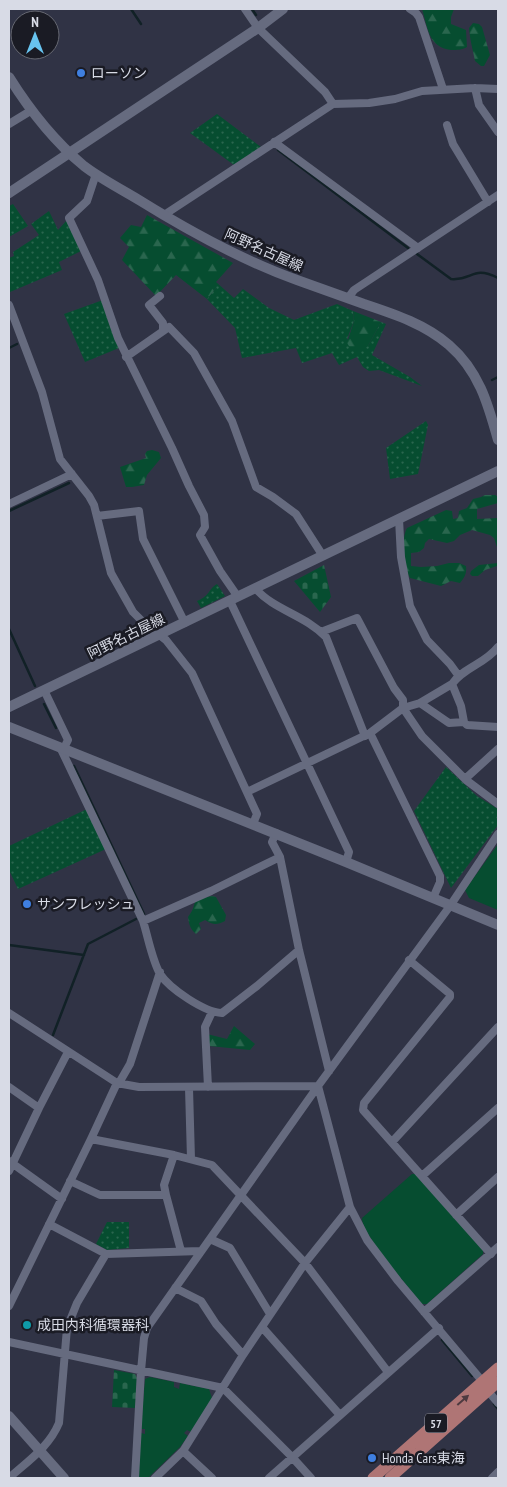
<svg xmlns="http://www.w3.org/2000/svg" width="507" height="1487" font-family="'PT Sans Narrow','Noto Sans JP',sans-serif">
<defs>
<pattern id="grass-dots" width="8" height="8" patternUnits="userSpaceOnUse" patternTransform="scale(1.25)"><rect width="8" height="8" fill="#064d30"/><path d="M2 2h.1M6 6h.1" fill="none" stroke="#2a664e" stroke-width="1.8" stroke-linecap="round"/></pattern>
<pattern id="forest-firs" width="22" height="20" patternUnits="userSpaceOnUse" patternTransform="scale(1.25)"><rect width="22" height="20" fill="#064d30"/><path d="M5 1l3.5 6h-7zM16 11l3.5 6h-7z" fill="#2a664e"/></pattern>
<pattern id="cemetery-stones" width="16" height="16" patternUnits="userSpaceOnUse" patternTransform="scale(1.25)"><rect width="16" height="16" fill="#064d30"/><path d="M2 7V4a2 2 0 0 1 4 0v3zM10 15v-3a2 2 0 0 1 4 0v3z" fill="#2a664e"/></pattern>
</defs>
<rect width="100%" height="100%" fill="#303345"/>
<!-- grass -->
<path fill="url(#grass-dots)" d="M217 114 261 147 234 165 190 133Z
M13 204 28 226 9 237V206Z
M49 211 58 230 67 220 83 250 59 262 62 270 10 292 9 288V258L14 256 13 252 39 235 31 224Z
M216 282 234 298 243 289 269 308 294 320 337 304 353 311 354 321 347 339 368 346 381 322 386 324 372 355 410 377 422 386 379 370 369 371 363 367 357 357 339 365 332 353 302 363 296 348 242 358 235 328 207 299 216 288Z
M103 300 119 348 85 362 64 314Z
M426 421 428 425 418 474 390 479 386 448Z
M217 584 225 596 201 608 197 601C211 595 208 589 217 584Z
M446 767 477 796 498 809V825L451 888 414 811Z
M87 809 106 849 18 889 9 870V846Z
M107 1222H129V1248L107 1250 96 1244Z"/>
<!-- forest -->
<path fill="url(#forest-firs)" d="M422 9H454L451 17V24L466 30 467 47C462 50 457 50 451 50 428 47 428 28 422 9Z
M473 23 479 24 482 27 490 55 484 66H481L475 61C473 50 470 41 469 28Z
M147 215 233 263 216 282V288L207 299 176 275 156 296 122 260 129 247 120 238 131 225 141 227Z
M353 311 381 322 368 346 360 351 351 349 347 343 354 321Z
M152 450 159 452 161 458 147 475 144 485 132 487H126L120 467 146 458 145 454 147 451Z
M485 495H495L498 497V503L477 509V519L498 518V550L494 538 490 535 472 530 460 535 454 541 447 543 429 539 425 543 424 548 419 552 411 553V566L421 567 437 566 449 563H459L466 566C467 573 465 577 460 583L451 581 441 586 410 578C404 568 401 538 407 528L446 510 452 511 453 519 458 518 459 511 467 508 473 499 481 497Z
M498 563 497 566 485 570 478 576H472L470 574 471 571 479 565Z
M212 896 216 897 226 915 225 921C217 925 213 925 205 920L199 923 201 929 196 934C190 929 189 924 188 917 200 902 186 902 212 896Z
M234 1026 255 1044 250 1050 209 1046 207 1034 227 1039Z"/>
<!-- cemetery -->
<path fill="url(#cemetery-stones)" d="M324 565 331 597 320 612 294 581Z
M114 1370 135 1374 137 1378 136 1408 112 1407Z"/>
<!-- park -->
<path fill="#064d30" d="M498 844V910L469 898 465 890Z
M412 1174H416L483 1249V1254L427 1304H422C410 1289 361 1233 362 1218Z
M150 1377 174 1382V1387L179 1389 180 1383 209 1389 212 1398 191 1432 187 1430 184 1433 188 1436 180 1447 148 1478H138L141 1433 145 1434V1429H141L145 1379Z"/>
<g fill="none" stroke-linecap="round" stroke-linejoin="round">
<!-- stream -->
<path stroke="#112126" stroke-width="2.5" d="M131 9 141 24
M252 9 256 15
M278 150 408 248
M417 254 451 279C473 281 472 265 498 278
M9 348 17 344
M492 380 498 377
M9 511 69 483
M9 629 35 686
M44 704 56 728
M74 766 144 914
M9 945 84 955
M53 1035 88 944 136 919
M442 1340 472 1376
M494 1404 498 1409"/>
<!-- street -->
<path stroke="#666b7f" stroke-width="8" d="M245 9 258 28 325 92 333 104
M410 9 416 13 419 17 443 89
M475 88 479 105 498 132
M9 124 32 110
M447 125 453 144 488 202
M274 142 418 248
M96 174 87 201 69 218 98 280 118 338 172 448 189 486 204 515 205 527 200 535 220 571 238 597
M164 215 333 104 369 103 395 99 422 91 475 88 498 89
M160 296 149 305 163 323V331
M348 298 354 290 498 195
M9 305 42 392 60 459 89 496 94 505 111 573 133 612 144 623 166 640 192 673 257 814 253 824
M126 357 169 327 194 353 232 421 256 487 273 497 296 514 323 556
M9 504 72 474
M97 516 139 511 143 539 185 623
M399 519 401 557 410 606 427 640 450 664 458 675
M256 589C274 610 305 615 326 637L365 736
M230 601 349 852 346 862
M321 632 357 618 394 688 403 700V708L422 736 466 780 498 804
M498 647C485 664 464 667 452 684L461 706 464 722 467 725 498 727
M44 690 68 740 64 748
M420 703 449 723 464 722
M370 733 440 876V882L433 898
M60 747 143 921C148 937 152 960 160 974 170 989 204 1012 222 1013L257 986 299 950
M465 779 498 749
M247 792 370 733 403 708 420 703 452 684
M276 833 272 842 280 857 299 950 329 1071
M143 921 211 891 280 857
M409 960 450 994V997L364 1103 363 1110 491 1254
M9 1013 117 1083 139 1087 318 1086
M119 1083 130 1064 160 972
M318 1086 350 1207 367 1240 398 1281 483 1382
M9 1087 39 1108
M208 1087 205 1027 212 1012
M189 1088 191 1159
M91 1139 174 1155 212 1165 305 1263 388 1372
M392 1142 498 1027
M9 1161 62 1199
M9 1171 39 1108 68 1052
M422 1176 498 1108
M70 1181 100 1195H166L164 1185 174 1155
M166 1195 181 1251
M456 1215 498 1177
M49 1224 106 1254 200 1251
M210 1239 230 1248 270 1314
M175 1288 201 1301 216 1324 243 1355
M9 1306 91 1139 117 1083
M424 1312 498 1247
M262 1327 339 1414
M9 1342 223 1388 292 1457 311 1478
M488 1391 498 1403
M183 1451 212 1478
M9 1478C28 1461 49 1447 59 1423L67 1328 77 1303 106 1254
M135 1478 141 1371 144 1338 147 1328 318 1086 450 906 498 834
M155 1478 183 1451 243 1355 305 1263 350 1207
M269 1478 439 1328
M492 1478 498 1472"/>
<!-- secondary -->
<path stroke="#666b7f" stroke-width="10" d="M9 77C29 109 55 142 84 166 101 179 121 189 139 200 189 231 241 260 297 280 319 288 342 296 364 304 394 314 425 324 449 345 479 371 488 404 498 440
M9 193 258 28 283 9
M9 707 498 471
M9 727 346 862 498 925
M9 1416 64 1478"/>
<!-- primary -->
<path stroke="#af7575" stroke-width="11" d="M373 1478 498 1368
M390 1478 498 1382"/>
</g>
<!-- one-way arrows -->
<defs><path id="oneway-solid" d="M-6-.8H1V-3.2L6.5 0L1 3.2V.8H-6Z" transform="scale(1.25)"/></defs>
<use fill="#4e3a40" href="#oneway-solid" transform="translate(463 1400) rotate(-41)"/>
<!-- markers -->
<g fill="#3f7fe0" stroke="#1a1b24" stroke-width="2">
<circle cx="81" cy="73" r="5"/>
<circle cx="27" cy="904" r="5"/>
<circle cx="372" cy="1458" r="5"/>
</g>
<circle fill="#0f9aa8" stroke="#1a1b24" stroke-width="2" cx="27" cy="1325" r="5"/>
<g text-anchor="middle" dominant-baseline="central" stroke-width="5" stroke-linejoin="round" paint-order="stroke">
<!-- shield labels -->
<rect fill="#1a1b24" stroke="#9fa1ac" stroke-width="1" x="425" y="1413.5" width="22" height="19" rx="4"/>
<g font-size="12" font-weight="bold" fill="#d8dbe6">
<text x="436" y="1423">57</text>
</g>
<!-- poi labels -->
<g font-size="14" fill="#d8dbe6" stroke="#1a1b24" text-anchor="start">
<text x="91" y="73">ローソン</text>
<text x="37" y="904">サンフレッシュ</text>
<text x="37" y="1325">成田内科循環器科</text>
<text x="382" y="1458">Honda Cars東海</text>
</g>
<!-- street labels -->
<g font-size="14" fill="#d8dbe6" stroke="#1a1b24">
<text transform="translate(264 250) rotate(24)">阿野名古屋線</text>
<text transform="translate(126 636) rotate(-26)">阿野名古屋線</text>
</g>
</g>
<!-- border -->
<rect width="507" height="1487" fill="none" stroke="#d8dbe6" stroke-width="20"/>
<!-- north arrow -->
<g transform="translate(35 35)"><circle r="24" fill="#1a1b24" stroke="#666872"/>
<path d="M0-4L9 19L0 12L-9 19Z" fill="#68c4f0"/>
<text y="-8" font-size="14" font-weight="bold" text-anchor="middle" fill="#d8dbe6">N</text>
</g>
</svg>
